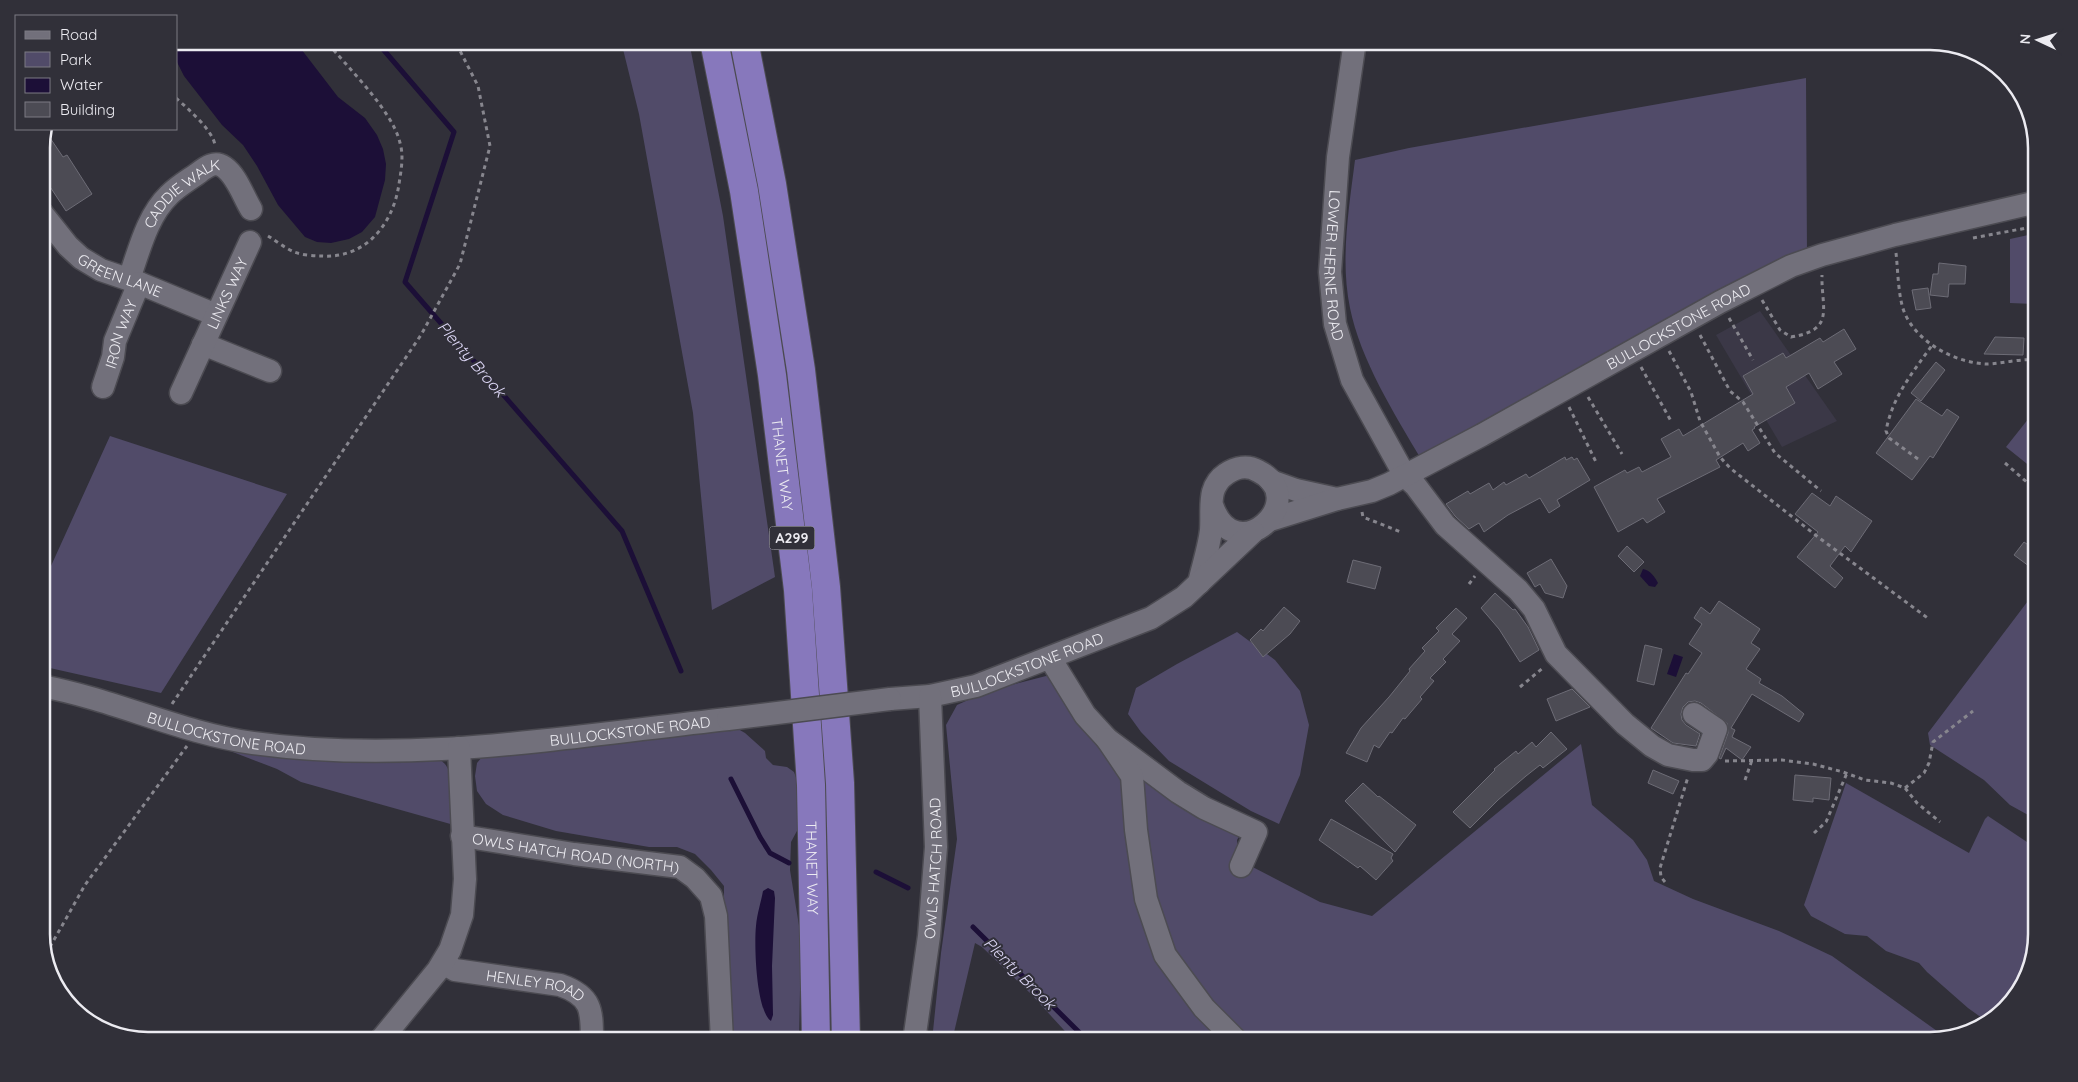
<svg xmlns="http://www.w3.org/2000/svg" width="2078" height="1082" font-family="Quicksand,sans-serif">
<rect width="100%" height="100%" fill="#313039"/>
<!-- built -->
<path fill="#3b3847" d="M1760 311 1837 421 1782 447 1716 335Z"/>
<!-- green -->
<path fill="#514b69" d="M621 41H689L723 216 775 577 712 610 693 413 639 114Z
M1806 78 1807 256 1421 459C1395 415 1360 359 1350 308 1340 260 1349 208 1355 160L1409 148Z
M2037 233V304L2010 303V239Z
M2037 408V472L2006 447Z
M110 436 287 494 161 693 41 666V588Z
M2037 589V820L2010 805 1984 780 1930 745 1928 733Z
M1237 632 1275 660 1300 691 1309 725 1300 775 1279 824 1251 811 1169 761 1141 732 1128 714 1136 688 1177 664Z
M1046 676 1060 679 1077 709 1245 826 1237 840 1239 860 1320 902 1372 916 1581 744 1592 805 1633 840 1647 860 1654 881 1693 899 1779 931 1832 956 1944 1036 1930 1041H1074L1030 993 982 947 975 943 952 1041H932L941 953 957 839 946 725 957 705 988 691Z
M738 729 745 733 765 751 766 758 773 765 787 767 794 772 798 783 800 816 798 829 791 842 790 870 801 938 799 1041H730L724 969V886L711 870 695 854 677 847H649L556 831 503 815 486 804 477 791 475 776 477 763 486 752Z
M225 749 433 755C439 759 445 762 448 769 455 783 453 810 454 825L301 782 277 769Z
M1846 783 1969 853 1985 819 1988 816 2030 844 2037 846V934L2026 981 1989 1023 1968 1008 1927 972 1919 963 1886 951 1867 936 1845 934 1811 916 1804 905Z"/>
<!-- water -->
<path fill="#1c0f37" d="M176 41H295L338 97 365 118 377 135 383 149 386 164 385 180 375 217 362 232 349 239 331 243 317 242 305 237 278 205 257 166 243 145 222 125 184 76 177 62Z
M1643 569C1650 570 1655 577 1658 583L1655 587 1649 586 1640 576Z
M1674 654 1683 657 1676 677 1667 674Z
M768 888 774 891 775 898 772 966 773 1015 771 1021C756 1011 754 944 756 926 757 914 761 902 763 891Z"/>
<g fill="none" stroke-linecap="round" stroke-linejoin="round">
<!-- stream -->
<path stroke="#1c0f37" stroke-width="5" d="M376 41 454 132 405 282 622 531 681 671
M731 779 760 837 770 853 789 863
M876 872 908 888
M973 927 1088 1041"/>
</g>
<!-- building -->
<path fill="#4c4b54" stroke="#6d6c76" d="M44 129 63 157 67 155 92 194 66 211 41 173V141Z
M1939 263 1966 266 1965 284H1949L1948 297 1930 295 1933 274H1938Z
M1928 288 1931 308 1916 310 1912 290Z
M1844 329 1856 349 1834 362 1842 374 1818 389 1809 373 1786 387 1795 403 1754 427 1755 428 1752 430 1760 443 1748 451 1743 443 1716 460 1720 467 1657 499 1665 512 1647 523 1643 518 1618 532 1594 487 1625 470 1627 473 1639 467 1642 472 1671 457 1661 439 1679 429 1683 436 1753 394 1743 376 1783 353 1786 358 1820 338 1823 342Z
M1995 337 2024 338 2023 355 1984 354Z
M1936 362 1945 370 1921 401 1911 393Z
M1916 399 1942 416 1947 409 1959 417 1933 458 1930 456 1912 480 1876 453Z
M1565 457 1566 460 1572 457 1574 460 1577 458 1590 480 1557 500 1560 506 1549 513 1540 498 1508 515 1484 532 1479 523 1469 529 1455 516 1446 504 1468 491 1470 494 1489 483 1493 490 1504 482 1506 485 1526 474 1529 478Z
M1812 493 1830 506 1836 496 1872 521 1851 552 1845 546 1830 566 1843 578 1835 588 1797 557 1818 532 1795 514Z
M2024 542 2037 551V572L2014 555Z
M1627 546 1644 562 1634 572 1618 556Z
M1551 559 1567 586 1563 598 1545 593 1540 584 1535 587 1527 573Z
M1353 560 1381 567 1375 589 1347 582Z
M1495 593 1513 610 1515 609 1528 627 1539 650 1520 662 1499 629 1481 608Z
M1719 601 1760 629 1751 643 1760 649 1746 669 1761 679 1759 683 1782 696 1804 714 1799 722 1752 694 1731 728 1735 730 1732 737 1751 747 1742 760 1726 748 1721 759 1719 758 1728 733 1727 723 1701 703 1695 701 1688 702 1683 707 1681 714 1682 720 1686 725 1700 734 1696 746 1673 743 1651 728 1686 673 1688 674 1702 653 1689 644 1702 624 1694 618 1701 607 1710 614Z
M1284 607 1300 621 1290 634 1263 657 1250 640 1261 629 1263 631Z
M1456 608 1467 618 1452 634 1460 641 1443 659 1446 662 1430 678 1434 681 1420 697 1422 699 1405 719 1403 718 1392 733 1390 732 1379 748 1374 745 1367 762 1346 753 1361 728 1389 697 1410 671 1409 669 1425 651 1422 648 1439 631 1436 628Z
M1645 645 1662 649 1654 685 1637 681Z
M1572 689 1590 707 1556 721 1547 699Z
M1551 732 1567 749 1543 768 1540 765 1526 776 1498 800 1470 828 1453 812 1495 770 1494 769 1516 751 1518 754 1532 742 1536 747Z
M1653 770 1679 781 1673 794 1648 783Z
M1795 775 1831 778 1829 800 1813 798V802L1793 800Z
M1363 783 1378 797 1379 796 1416 825 1395 852 1345 801Z
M1331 819 1393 854 1391 858 1393 861 1376 880 1360 866 1358 868 1319 840Z"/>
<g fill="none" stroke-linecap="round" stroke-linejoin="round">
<!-- minor casing -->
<g stroke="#4c4b52" stroke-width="25">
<g id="minor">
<path id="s1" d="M1355 41 1338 157 1330 272 1335 324 1352 380 1405 476 1415 485 1445 525 1518 590 1534 609 1556 654 1625 724 1652 746 1668 755 1693 760H1702L1707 754 1716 729 1694 714"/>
<path id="s2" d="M41 212 68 246 81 258 101 270 139 283 216 315"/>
<path id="s3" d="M129 279C139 251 147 216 169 195 177 187 187 181 197 174 205 168 214 160 224 167 237 176 243 196 251 209"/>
<path d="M203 344 270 371"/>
<path id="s4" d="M103 387 113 357 115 341 139 283"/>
<path id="s5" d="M181 393 250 242"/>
<path d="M1271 481 1296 490 1337 499"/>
<path id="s6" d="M1270 520 1337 499 1372 491 1389 484 1482 435 1720 302 1791 266 1822 255 1895 235 2037 202"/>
<path d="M1199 583C1203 565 1209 548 1211 530 1212 518 1210 504 1213 492 1215 485 1220 478 1226 474 1236 467 1248 465 1258 471 1314 499 1235 573 1212 505"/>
<path d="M1050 658 1085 715 1107 739 1178 792 1204 808 1256 832 1241 866"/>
<path id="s7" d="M41 686C113 699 181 733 253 743 411 765 572 736 728 719"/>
<path id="s8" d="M890 699 930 696 976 686 1151 618 1184 597 1253 532"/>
<path d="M1107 739 1132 776 1136 830 1146 899 1165 955 1204 1008 1237 1041"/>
<path id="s9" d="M462 836 574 854 680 867 695 878 711 896 716 916 722 1041"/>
<path id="s10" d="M443 963 455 970 560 985C592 996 592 1010 592 1041"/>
<path d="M380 1041 438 970 450 950 462 915 465 879 459 748"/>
<path id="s11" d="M914 1041 929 936 936 847 930 696"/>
</g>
</g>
<!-- highway casing -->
<g stroke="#4c4b52" stroke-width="30">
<g id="highway">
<path id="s12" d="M714 41 744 191 772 375 798 590 811 785 816 1041"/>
<path d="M744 41 772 184 801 370 826 587 840 783 846 1041"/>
</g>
</g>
<!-- path -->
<path stroke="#87868e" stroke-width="3" stroke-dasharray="4 4" stroke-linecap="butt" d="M176 98C187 108 214 131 215 146
M268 236C276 241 285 248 294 252 302 255 313 256 321 256 365 259 393 225 399 184 401 171 404 156 400 143 393 111 347 67 326 41
M1973 238 2037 226
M1896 253C1898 270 1898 298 1905 314 1919 344 1956 363 1987 364 2000 364 2027 357 2037 361
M1762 300 1780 330 1791 337C1836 330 1821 308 1822 275
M1729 318 1753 360
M1700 335 1730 391 1743 402 1775 453 1821 491
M1669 351 1691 392 1700 421 1720 457 1730 468 1818 537 1929 619
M1641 367 1671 421
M1588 397 1622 454
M1569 407 1596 462
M1918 459 1889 438 1886 431C1892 397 1913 372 1933 344
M2005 463 2037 491
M1362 512 1363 517 1401 532
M1469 584 1475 576
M1520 687 1544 667
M172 704 421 335 460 264 490 146 478 86 455 41
M1725 761 1782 760 1813 764 1843 772 1865 780 1891 783 1905 788 1917 803 1940 822
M1745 780 1752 760
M1905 788 1924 773 1929 763 1933 742 1973 711
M1814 833 1826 822 1847 773
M1665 882 1661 877 1660 868 1688 777
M46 954 85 885 187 746"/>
<!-- minor -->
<use href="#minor" stroke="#72707b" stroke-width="22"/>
<!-- highway -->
<use href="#highway" stroke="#8778bc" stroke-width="28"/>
<!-- minor-bridge casing -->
<g stroke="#4c4b52" stroke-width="25" stroke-linecap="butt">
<path id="minor-bridge" d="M728 719 890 699"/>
</g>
<!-- minor-bridge -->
<use href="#minor-bridge" stroke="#72707b" stroke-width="22"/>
</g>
<g text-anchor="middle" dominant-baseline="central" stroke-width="4" stroke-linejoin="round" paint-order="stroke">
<!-- shield labels -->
<rect fill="#313039" stroke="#b4b3ba" stroke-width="1" x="769.5" y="526.5" width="45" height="23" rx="4"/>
<g font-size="14" font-weight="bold" fill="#ecebf1">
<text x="792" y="538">A299</text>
</g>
<!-- street labels -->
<g font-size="15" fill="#ecebf1" stroke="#313039">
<text stroke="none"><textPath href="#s3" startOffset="105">CADDIE WALK</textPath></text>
<text stroke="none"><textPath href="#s1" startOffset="226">LOWER HERNE ROAD</textPath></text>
<text stroke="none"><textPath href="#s2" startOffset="104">GREEN LANE</textPath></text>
<text stroke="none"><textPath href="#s5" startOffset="110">LINKS WAY</textPath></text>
<text stroke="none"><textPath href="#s6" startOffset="454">BULLOCKSTONE ROAD</textPath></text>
<text stroke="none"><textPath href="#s4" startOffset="56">IRON WAY</textPath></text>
<text stroke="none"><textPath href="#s12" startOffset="429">THANET WAY</textPath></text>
<text stroke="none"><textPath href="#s8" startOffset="142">BULLOCKSTONE ROAD</textPath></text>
<text stroke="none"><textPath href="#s7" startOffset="598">BULLOCKSTONE ROAD</textPath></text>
<text stroke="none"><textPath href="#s7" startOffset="192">BULLOCKSTONE ROAD</textPath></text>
<text stroke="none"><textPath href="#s9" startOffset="115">OWLS HATCH ROAD (NORTH)</textPath></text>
<text stroke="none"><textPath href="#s12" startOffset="834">THANET WAY</textPath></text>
<text stroke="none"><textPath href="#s11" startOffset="174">OWLS HATCH ROAD</textPath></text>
<text stroke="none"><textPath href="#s10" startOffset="96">HENLEY ROAD</textPath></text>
</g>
<!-- water labels -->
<g font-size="16" font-style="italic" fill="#ddd7f6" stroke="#313039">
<text transform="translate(472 359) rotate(49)">Plenty Brook</text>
<text transform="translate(1020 973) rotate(45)">Plenty Brook</text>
</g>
</g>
<!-- crop -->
<path d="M0 0H2078V1082H0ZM148 50H1930A98 98 0 0 1 2028 148V934A98 98 0 0 1 1930 1032H148A98 98 0 0 1 50 934V148A98 98 0 0 1 148 50Z" fill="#313039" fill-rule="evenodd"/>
<path fill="none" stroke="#ecebf1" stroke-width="2.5" d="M148 50H1930A98 98 0 0 1 2028 148V934A98 98 0 0 1 1930 1032H148A98 98 0 0 1 50 934V148A98 98 0 0 1 148 50Z"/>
<!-- legend -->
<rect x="15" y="15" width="162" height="115" fill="#313039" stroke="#7c7b83"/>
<rect x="25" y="31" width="25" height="8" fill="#72707b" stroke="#7c7b83"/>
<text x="60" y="40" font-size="15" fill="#ecebf1">Road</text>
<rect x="25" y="52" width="25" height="15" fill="#514b69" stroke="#7c7b83"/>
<text x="60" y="65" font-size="15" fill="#ecebf1">Park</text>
<rect x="25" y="78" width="25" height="15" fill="#1c0f37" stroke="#7c7b83"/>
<text x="60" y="90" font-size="15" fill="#ecebf1">Water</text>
<rect x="25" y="102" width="25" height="15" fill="#4c4b54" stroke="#7c7b83"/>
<text x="60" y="115" font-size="15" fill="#ecebf1">Building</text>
<!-- north arrow -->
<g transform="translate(2038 40) rotate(274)" stroke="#313039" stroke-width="4" paint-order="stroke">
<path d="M0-4L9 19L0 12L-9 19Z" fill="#ecebf1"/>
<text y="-8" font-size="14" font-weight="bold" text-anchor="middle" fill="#ecebf1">N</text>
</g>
</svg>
